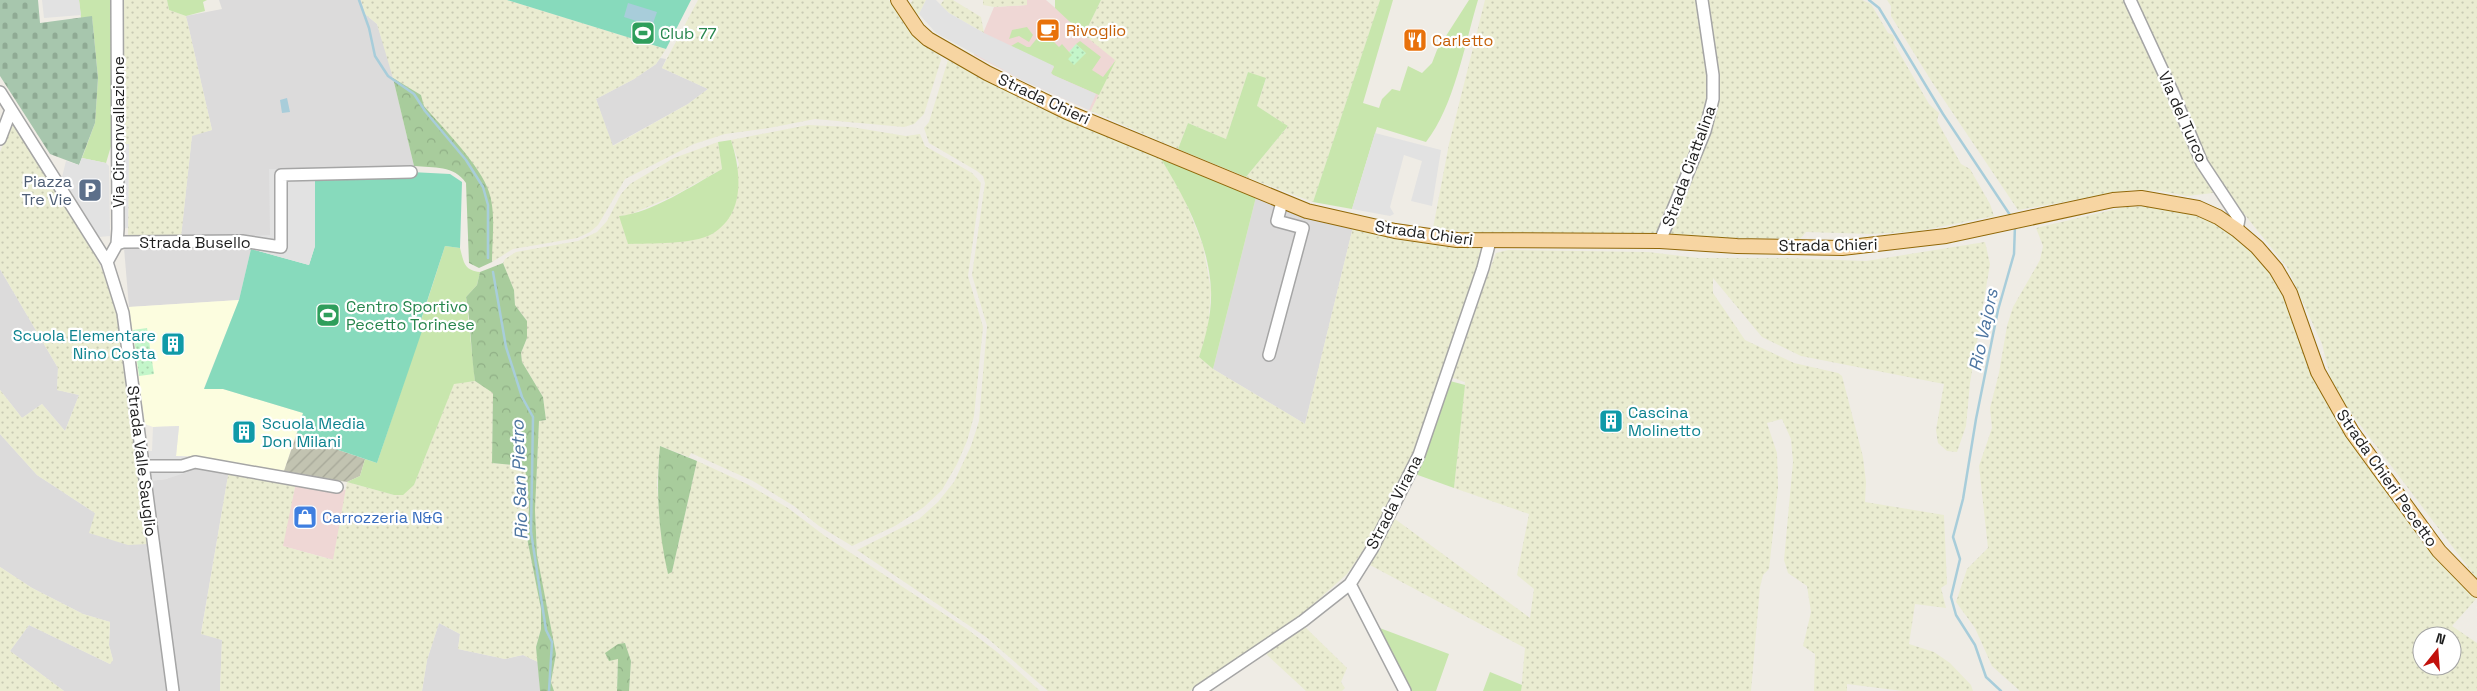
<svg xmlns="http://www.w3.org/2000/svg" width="2477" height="691" viewBox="0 0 2477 691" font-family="'Space Grotesk',sans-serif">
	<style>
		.residential { fill: #dcdbdb }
		.commercial { fill: #efd7d5 }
		.education { fill: #fcfddf }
		.construction { fill: url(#construction-furrows) }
		.farmland { fill: url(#farmland-dots); fill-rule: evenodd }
		.grass { fill: #c8e6ad }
		.forest { fill: url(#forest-crowns) }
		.cemetery { fill: url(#cemetery-stones) }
		.park { fill: url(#park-dots) }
		.pitch { fill: #87dabc }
		.parking { fill: #e2e2e2 }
		.water { fill: #a8cdda }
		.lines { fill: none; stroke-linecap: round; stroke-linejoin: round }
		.stream { stroke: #a8cdda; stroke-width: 2.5 }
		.minor-casing { stroke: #a5a5a5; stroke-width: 14 }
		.major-casing { stroke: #916808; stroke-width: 16 }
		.minor { stroke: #fff; stroke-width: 11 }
		.major { stroke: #f7d5a2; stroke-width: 14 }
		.labels { text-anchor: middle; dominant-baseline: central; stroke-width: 4.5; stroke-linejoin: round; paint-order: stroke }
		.food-label { font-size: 16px; fill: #c56008; stroke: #fff; text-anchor: start }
		.leisure-label { font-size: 16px; fill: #27864d; stroke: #fff; text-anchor: start }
		.street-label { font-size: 16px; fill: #1e1e1e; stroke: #fff }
		.service-label { font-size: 16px; fill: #4e5e75; stroke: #fff; text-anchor: end }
		.culture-label { font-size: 16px; fill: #0d838f; stroke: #fff; text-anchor: start }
		.shop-label { font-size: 16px; fill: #366cbe; stroke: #fff; text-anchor: start }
		.water-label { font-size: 18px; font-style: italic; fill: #4d75a1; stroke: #fff }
	</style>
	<defs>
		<pattern id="construction-furrows" width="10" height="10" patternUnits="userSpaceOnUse" patternTransform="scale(1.25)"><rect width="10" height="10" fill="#c2c3b1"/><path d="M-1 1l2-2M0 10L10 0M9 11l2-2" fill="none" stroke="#a6a798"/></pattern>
		<pattern id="farmland-dots" width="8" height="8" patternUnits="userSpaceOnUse" patternTransform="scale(1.25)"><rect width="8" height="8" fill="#eaecd1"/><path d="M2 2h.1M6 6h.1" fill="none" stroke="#c8cab3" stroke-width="1.8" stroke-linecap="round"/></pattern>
		<pattern id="forest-crowns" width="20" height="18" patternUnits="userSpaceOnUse" patternTransform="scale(1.25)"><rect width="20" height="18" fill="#a8cc9c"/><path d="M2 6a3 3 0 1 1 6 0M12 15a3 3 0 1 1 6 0" fill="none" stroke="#90af86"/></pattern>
		<pattern id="cemetery-stones" width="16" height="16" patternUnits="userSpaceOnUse" patternTransform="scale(1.25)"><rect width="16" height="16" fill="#a7c6ad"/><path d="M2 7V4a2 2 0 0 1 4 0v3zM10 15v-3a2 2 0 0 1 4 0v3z" fill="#8faa94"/></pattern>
		<pattern id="park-dots" width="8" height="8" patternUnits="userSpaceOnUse" patternTransform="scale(1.25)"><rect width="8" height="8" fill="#c4f6ca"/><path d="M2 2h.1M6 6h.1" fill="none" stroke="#a8d2ad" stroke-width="1.8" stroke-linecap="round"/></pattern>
	</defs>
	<rect width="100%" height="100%" fill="#efece5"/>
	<path class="residential" d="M 219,0 L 361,0 L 365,14 L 377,24 L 390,65 L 414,166 L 315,169 L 270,236 L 251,236 L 251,249 L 239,300 L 129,307 L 124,248 L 128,238 L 181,237 L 192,135 L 212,130 L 186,16 L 222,9 Z
		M 660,58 L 666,59 L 662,68 L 708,89 L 688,104 L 612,146 L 596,99 L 634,79 L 656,64 Z
		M 1256,197 L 1353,227 L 1305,424 L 1213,369 Z
		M 0,269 L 58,368 L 57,390 L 79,395 L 65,431 L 42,404 L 22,418 L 0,390 Z
		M 0,434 L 37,475 L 95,513 L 148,544 L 140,482 L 166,479 L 199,464 L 229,470 L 201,633 L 222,640 L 220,691 L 64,691 L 10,651 L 29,625 L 110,664 L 113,660 L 109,645 L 110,622 L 83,614 L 32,588 L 0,567 Z
		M 439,623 L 460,634 L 458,649 L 505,659 L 523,655 L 538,662 L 540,691 L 422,691 L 427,660 Z"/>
	<path class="commercial" d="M 1027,0 L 1046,0 L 1116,60 L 1091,111 L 1024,81 L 974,55 L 994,7 L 1026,5 Z
		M 296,482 L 346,490 L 334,560 L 282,546 Z"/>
	<path class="education" d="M 239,300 L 204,388 L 223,389 L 303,413 L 284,471 L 200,457 L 176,456 L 179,426 L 153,427 L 145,424 L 129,307 Z"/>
	<path class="construction" d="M 297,433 L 312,439 L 312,441 L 365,459 L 360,476 L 347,482 L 284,471 Z"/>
	<path class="farmland" d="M 122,0 L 167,0 L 169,10 L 186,16 L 212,130 L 192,136 L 181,237 L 128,238 L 129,144 L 122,144 Z
		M 361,0 L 507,0 L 666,49 L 656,64 L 634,79 L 596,99 L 613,146 L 688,104 L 708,89 L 662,68 L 698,0 L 889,0 L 916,38 L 940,56 L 941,60 L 924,114 L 914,124 L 904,127 L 815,119 L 769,128 L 725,134 L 694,144 L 625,179 L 598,225 L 590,232 L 577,238 L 513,249 L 492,262 L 491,206 L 481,177 L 424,106 L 421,95 L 393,78 L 377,24 L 365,14 Z
		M 913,0 L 926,0 L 919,14 L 915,16 L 908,6 Z
		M 944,0 L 953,0 L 981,17 L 984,33 L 949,13 L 940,5 Z
		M 983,0 L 1027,0 L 1027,5 L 994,7 L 983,5 Z
		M 1101,0 L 1380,0 L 1313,202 L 1246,177 L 1288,126 L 1257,106 L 1266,79 L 1248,72 L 1226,139 L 1188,123 L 1178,149 L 1091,111 L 1115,60 L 1084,35 Z
		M 1485,0 L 1697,0 L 1709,74 L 1708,108 L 1657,238 L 1490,235 L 1433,228 L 1449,144 Z
		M 1705,0 L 1862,0 L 1871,4 L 1888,33 L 1893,35 L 1895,40 L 1893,42 L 1929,104 L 1939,113 L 1937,121 L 1961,164 L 1970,169 L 1990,204 L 1994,216 L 1919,231 L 1872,234 L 1806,232 L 1800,239 L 1670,237 L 1668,232 L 1710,128 Z
		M 1887,0 L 2123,0 L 2170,98 L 2187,142 L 2213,193 L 2187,196 L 2161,191 L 2131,190 L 2018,210 L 1932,82 L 1891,16 L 1891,6 Z
		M 2135,0 L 2477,0 L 2477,579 L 2342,401 L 2330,376 L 2322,344 L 2287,267 L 2223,188 L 2199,148 L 2168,67 Z
		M 948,60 L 1049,112 L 1161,159 L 1182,193 L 1203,246 L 1211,290 L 1208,329 L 1199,357 L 1213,369 L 1305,424 L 1353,227 L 1398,238 L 1481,249 L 1480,262 L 1419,439 L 1404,474 L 1365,548 L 1347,574 L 1300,616 L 1190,691 L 1048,691 L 986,637 L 857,550 L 919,519 L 938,502 L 954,482 L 971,446 L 979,421 L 987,326 L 972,275 L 985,183 L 983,176 L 977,171 L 929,143 L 924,128 L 929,122 Z
		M 16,124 L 41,164 L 39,166 L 43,171 L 45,171 L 91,245 L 112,293 L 119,320 L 148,544 L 128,545 L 89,533 L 95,513 L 37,475 L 0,434 L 0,390 L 22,418 L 42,404 L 65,431 L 79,395 L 57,390 L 58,368 L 0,269 L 0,152 L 10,128 Z
		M 808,125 L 851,127 L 906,136 L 920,134 L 925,146 L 972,173 L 981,183 L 968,276 L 983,327 L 974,416 L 967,441 L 957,464 L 942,490 L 924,507 L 895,526 L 852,546 L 819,526 L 794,506 L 753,481 L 691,453 L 689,457 L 660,446 L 657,483 L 660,526 L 668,573 L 672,572 L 697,461 L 747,484 L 788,508 L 825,536 L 967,629 L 997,652 L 1040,691 L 629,691 L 631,661 L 625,643 L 618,659 L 617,691 L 554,691 L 551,682 L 556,654 L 537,556 L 535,510 L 539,421 L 546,420 L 543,397 L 522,362 L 521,353 L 527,338 L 527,321 L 515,305 L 514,290 L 503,263 L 505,259 L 516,252 L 578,241 L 597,232 L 607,221 L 621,194 L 630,184 L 674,158 L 718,142 L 722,169 L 673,196 L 629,215 L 619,216 L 659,243 L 693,240 L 712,234 L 739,164 L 731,140 Z
		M 2165,206 L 2193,213 L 2216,223 L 2247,245 L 2270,271 L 2289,307 L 2321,392 L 2345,432 L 2453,575 L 2476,599 L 2452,626 L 2477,643 L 2477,691 L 2020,691 L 1992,666 L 1975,628 L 1956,602 L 1967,569 L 1988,548 L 1979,466 L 1992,428 L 1990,408 L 1999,373 L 2007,326 L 2013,307 L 2040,260 L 2043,246 L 2036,228 L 2125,207 ZM 2422,636 L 2452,636 L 2452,666 L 2422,666 Z
		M 1985,242 L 1990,264 L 1970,383 L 1966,426 L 1957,452 L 1947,451 L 1938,443 L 1936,430 L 1944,384 L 1801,356 L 1762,337 L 1713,278 L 1713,293 L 1745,340 L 1794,363 L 1838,373 L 1842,376 L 1863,457 L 1866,482 L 1865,502 L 1944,515 L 1947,584 L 1941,588 L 1946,608 L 1915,604 L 1909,644 L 1934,652 L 1950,663 L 1971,685 L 1973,691 L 1903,691 L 1847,684 L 1847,691 L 1814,691 L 1815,654 L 1803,646 L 1811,612 L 1807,586 L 1788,573 L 1784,560 L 1793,462 L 1791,439 L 1782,419 L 1767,423 L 1777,453 L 1778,488 L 1769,569 L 1763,575 L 1760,587 L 1751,691 L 1521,691 L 1525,648 L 1370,565 L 1395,519 L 1530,618 L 1534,589 L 1517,575 L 1529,514 L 1454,488 L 1465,382 L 1450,377 L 1496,253 L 1508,250 L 1648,252 L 1698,258 L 1784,258 L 1866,261 Z
		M 475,381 L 493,392 L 492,463 L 525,466 L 529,508 L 527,538 L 541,609 L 541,629 L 536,647 L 538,662 L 523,655 L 505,659 L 458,649 L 460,634 L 439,623 L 427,660 L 422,691 L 220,691 L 222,640 L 201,634 L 229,470 L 296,482 L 283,546 L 333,560 L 347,482 L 394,495 L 414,485 L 454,383 Z
		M 0,567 L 32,588 L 83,614 L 110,622 L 109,645 L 113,660 L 110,664 L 29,625 L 10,651 L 64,691 L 0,691 Z
		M 1304,626 L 1347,668 L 1341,682 L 1345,688 L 1342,691 L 1306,691 L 1266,654 Z"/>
	<path class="grass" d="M 79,0 L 111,0 L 111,146 L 106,163 L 82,158 L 95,123 L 98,78 L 92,17 L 81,18 Z
		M 167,0 L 207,0 L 203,2 L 205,11 L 186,16 L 169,10 Z
		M 1055,0 L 1101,0 L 1084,35 L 1055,8 Z
		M 1380,0 L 1393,0 L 1363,103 L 1379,108 L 1382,99 L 1392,89 L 1400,91 L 1408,66 L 1422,73 L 1432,63 L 1437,50 L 1469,0 L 1478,0 C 1465,43 1454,107 1426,142 L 1377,127 L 1352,209 L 1313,202 Z
		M 1027,27 L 1033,35 L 1029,42 L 1019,36 L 1009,39 L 1012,30 Z
		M 1047,35 L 1059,47 L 1062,44 L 1069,52 L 1086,54 L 1076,44 L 1080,41 L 1101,57 L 1092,70 L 1103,77 L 1116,60 L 1099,95 L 1053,75 L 1051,73 L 1054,67 L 1011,46 L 1018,42 L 1027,47 L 1030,47 L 1038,37 L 1042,40 Z
		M 1248,72 L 1266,78 L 1257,106 L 1288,126 L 1246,177 L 1178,149 L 1188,123 L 1226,139 Z
		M 731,140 C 741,171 746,214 712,234 C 692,245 650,243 628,244 L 619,216 C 652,213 693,185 722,169 L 718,142 Z
		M 1161,159 L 1256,197 L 1213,369 L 1199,357 C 1206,336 1212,313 1211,290 C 1209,243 1185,198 1161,159 Z
		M 445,246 L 460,248 C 464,263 464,270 480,272 L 477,285 L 466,297 L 475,381 L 454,384 L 414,485 L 403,495 L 394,495 L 347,482 L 360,476 L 365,459 L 377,463 L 422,328 L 419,327 Z
		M 1450,381 L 1465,385 L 1454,488 L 1415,474 Z
		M 1377,627 L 1449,654 L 1436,691 L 1410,691 Z
		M 1490,672 L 1522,685 L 1521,691 L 1483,691 Z"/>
	<path class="forest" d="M 393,78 L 421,95 L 424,106 C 443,128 481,166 489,192 C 496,213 492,240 492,262 L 479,268 L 469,263 L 466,183 C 454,165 434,168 414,166 Z
		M 503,263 L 514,290 L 515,305 L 527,321 L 527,338 L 521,353 L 522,362 L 543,397 L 546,420 L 539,421 L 535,510 L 537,555 L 556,654 L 551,682 L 554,691 L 540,691 L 536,647 L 541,629 L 541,609 L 527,538 L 529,508 L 525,466 L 492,463 L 493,393 L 475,381 C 471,353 471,325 466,297 L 477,285 L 480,272 Z
		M 660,446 L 697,461 L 672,572 L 668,574 C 658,531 656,489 660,446 Z
		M 625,643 L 631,661 L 629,691 L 617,691 L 618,659 L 609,661 L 605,653 L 618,644 Z"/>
	<path class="cemetery" d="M 0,0 L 38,0 L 40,23 L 92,16 L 98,78 L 95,123 L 79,165 L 50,154 L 0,76 Z"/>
	<path class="park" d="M 1076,44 L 1086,53 L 1074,65 L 1068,59 L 1072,55 L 1069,52 Z
		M 147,328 L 154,374 L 139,376 L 133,330 Z"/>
	<path class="pitch" d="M 507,0 L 691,0 L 666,49 Z
		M 411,172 L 450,174 L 462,182 L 460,248 L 445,246 L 419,326 L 423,328 L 377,463 L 312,441 L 312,439 L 297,433 L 303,413 L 223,389 L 204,389 L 239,300 L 251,249 L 309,265 L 315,246 L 315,175 Z"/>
	<path class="parking" d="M 42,0 L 79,0 L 81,15 L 44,18 Z
		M 926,0 L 936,0 L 949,13 L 984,33 L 1054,66 L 1051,73 L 1053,75 L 1096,94 L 1089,110 L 1024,81 L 936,33 L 919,14 Z
		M 1375,133 L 1441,150 L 1432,206 L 1411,201 L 1422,161 L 1404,155 L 1390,207 L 1394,214 L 1390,216 L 1352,209 Z
		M 118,144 L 129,144 L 128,228 L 118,229 Z
		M 82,158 L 106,163 L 109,166 L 110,236 L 99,237 L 62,177 L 66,161 L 79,165 Z
		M 269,169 L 315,169 L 315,246 L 309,265 L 251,249 L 251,236 L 270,235 Z
		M 179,426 L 176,456 L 200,457 L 199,464 L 185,473 L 166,479 L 151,481 L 149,451 L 152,451 L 153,427 Z"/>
	<path class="water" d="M 628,3 L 657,12 L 652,26 L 624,17 Z
		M 287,98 L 290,112 L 282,113 L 280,100 Z"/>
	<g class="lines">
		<path class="stream" d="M 359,0 L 369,28 L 375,56 L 388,76 L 414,94 L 425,111 L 466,160 L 483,187 L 488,205 L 488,258
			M 1869,0 L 1879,8 L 1943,114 L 2012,218
			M 493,272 L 506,347 L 522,397 L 533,417 L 531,532 L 546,630 L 552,642 L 549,691
			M 2001,691 L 1986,677 L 1975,645 L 1956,615 L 1951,597 L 1960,559 L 1953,537 L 1963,499 L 1976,419 L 1998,310 L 2014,254 L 2015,225"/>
		<g class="minor-casing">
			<path id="minor" d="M 2130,0 L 2173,93 L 2202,163 L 2239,219 L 2237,230
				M 0,92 L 107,262 L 123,313 L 173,691
				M 0,139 L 11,110
				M 1660,241 L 1705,131 L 1713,99 L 1713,75 L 1702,0
				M 117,244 L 123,242 L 242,241 L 281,247 L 281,175 L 411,172
				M 107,262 L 117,244 L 118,229 L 117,0
				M 1269,355 L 1303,228 L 1277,221 L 1282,202
				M 144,466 L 182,466 L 195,462 L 337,487
				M 1350,584 L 1405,691
				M 1199,691 L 1303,621 L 1350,584 L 1372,549 L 1419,455 L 1483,268 L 1490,241"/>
		</g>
		<g class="major-casing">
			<path id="major" d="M 898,0 L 918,30 L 928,39 L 987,73 L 1067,112 L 1307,211 L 1395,231 L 1457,240 L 1660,241 L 1737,246 L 1842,248 L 1946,236 L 2113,200 L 2141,198 L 2198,208 L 2218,217 L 2237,230 L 2257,247 L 2276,269 L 2290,293 L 2318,372 L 2352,432 L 2439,551 L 2477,590"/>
		</g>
		<use href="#minor" class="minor"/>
		<use href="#major" class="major"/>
	</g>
	<defs>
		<g id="cafe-square" transform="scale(1.25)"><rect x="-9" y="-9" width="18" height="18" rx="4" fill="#e8710a" stroke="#fff"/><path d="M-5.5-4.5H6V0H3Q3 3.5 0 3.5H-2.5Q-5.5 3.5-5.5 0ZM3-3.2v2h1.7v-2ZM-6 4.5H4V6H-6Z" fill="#fff"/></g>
		<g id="stadium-square" transform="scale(1.25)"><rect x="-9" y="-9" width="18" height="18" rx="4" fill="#2e9e5b" stroke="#fff"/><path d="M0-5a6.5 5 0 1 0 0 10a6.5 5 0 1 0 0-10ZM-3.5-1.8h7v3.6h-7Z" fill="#fff"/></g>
		<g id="restaurant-square" transform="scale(1.25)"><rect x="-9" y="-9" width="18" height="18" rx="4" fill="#e8710a" stroke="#fff"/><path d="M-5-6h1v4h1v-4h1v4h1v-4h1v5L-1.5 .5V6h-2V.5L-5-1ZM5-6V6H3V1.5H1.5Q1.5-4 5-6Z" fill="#fff"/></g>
		<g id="parking-square" transform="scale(1.25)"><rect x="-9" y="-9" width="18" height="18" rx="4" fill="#5c6f8a" stroke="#fff"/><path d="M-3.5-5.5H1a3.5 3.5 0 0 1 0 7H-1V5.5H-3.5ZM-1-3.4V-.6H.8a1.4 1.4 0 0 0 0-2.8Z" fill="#fff"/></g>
		<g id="building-square" transform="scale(1.25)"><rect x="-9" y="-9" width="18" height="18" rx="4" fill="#0f9aa8" stroke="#fff"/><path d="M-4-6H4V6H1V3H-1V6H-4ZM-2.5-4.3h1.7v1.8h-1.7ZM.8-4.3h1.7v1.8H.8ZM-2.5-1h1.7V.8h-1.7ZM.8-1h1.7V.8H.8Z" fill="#fff"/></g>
		<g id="shop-square" transform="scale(1.25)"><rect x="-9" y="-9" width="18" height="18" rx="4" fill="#3f7fe0" stroke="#fff"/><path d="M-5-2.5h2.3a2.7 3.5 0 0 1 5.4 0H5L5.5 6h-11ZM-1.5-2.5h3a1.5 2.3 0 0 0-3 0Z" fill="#fff"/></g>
	</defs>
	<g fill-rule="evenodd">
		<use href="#cafe-square" x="1048" y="30"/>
		<use href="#stadium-square" x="643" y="33"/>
		<use href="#restaurant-square" x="1415" y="40"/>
		<use href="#parking-square" x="90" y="190"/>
		<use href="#stadium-square" x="328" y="315"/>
		<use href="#building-square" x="173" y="344"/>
		<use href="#building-square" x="1611" y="421"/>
		<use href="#building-square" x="244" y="432"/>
		<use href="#shop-square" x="305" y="517"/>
	</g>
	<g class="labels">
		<g class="food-label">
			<text x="1066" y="30">Rivoglio</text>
			<text x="1432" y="40">Carletto</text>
		</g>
		<g class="leisure-label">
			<text x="660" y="33">Club 77</text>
			<text x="346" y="306">Centro Sportivo<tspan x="346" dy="18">Pecetto Torinese</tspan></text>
		</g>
		<g class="street-label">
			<text transform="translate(1044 99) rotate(25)">Strada Chieri</text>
			<text transform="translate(2183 117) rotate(66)">Via del Turco</text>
			<text transform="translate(118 132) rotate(-90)">Via Circonvallazione</text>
			<text transform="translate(1689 166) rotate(-70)">Strada Ciattalina</text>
			<text transform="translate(1424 233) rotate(8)">Strada Chieri</text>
			<text x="195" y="242">Strada Busello</text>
			<text transform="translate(1828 245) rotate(-1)">Strada Chieri</text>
			<text transform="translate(142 461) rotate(83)">Strada Valle Sauglio</text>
			<text transform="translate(2387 478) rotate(55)">Strada Chieri Pecetto</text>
			<text transform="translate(1394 502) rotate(-63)">Strada Virana</text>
		</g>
		<g class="service-label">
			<text x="72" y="181">Piazza<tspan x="72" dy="18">Tre Vie</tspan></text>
		</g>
		<g class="culture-label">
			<text x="156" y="335" text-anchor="end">Scuola Elementare<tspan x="156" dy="18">Nino Costa</tspan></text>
			<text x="1628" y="412">Cascina<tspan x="1628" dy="18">Molinetto</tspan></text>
			<text x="262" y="423">Scuola Media<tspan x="262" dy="18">Don Milani</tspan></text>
		</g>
		<g class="shop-label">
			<text x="322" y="517">Carrozzeria N&amp;G</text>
		</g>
		<g class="water-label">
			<text transform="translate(1983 330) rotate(-78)">Rio Vajors</text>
			<text transform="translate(519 480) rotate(-92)">Rio San Pietro</text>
		</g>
	</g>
	<g transform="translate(2437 651) rotate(17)"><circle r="24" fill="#ffffff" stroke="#a5a5a5"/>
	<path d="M0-4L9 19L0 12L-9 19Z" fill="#c2100b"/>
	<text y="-8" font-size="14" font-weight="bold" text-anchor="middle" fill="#1e1e1e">N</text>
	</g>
</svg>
